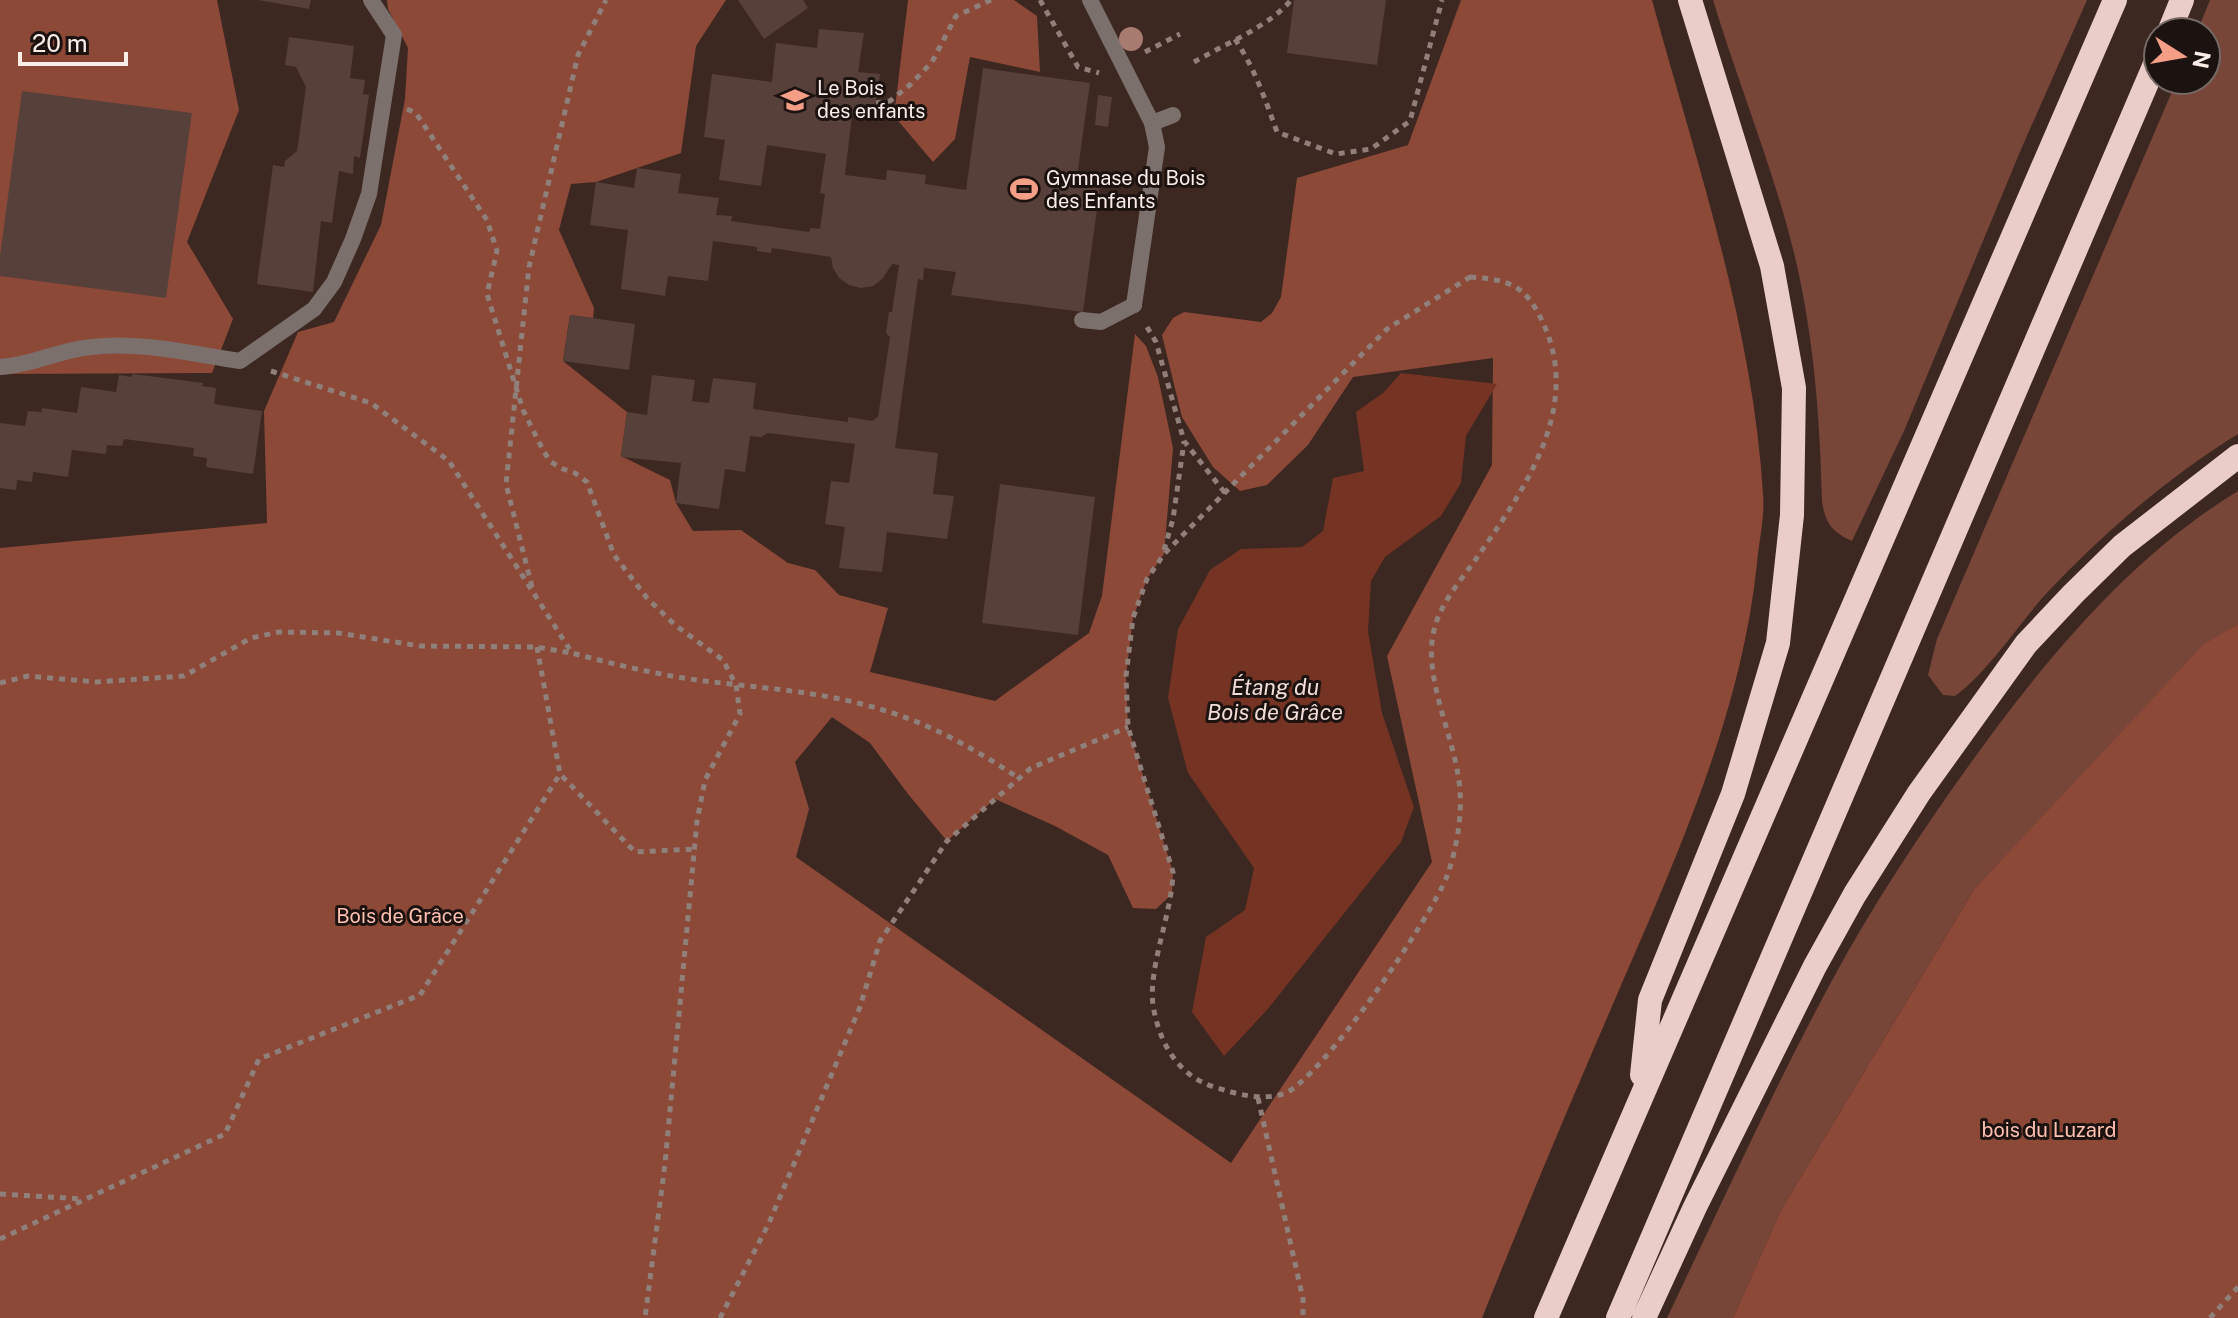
<svg xmlns="http://www.w3.org/2000/svg" width="2238" height="1318" viewBox="0 0 2238 1318" font-family="'Public Sans',sans-serif">
	<style>
		.green { fill: #784639 }
		.forest { fill: #8d4938 }
		.water { fill: #743323 }
		.building { fill: #57403a }
		.lines { fill: none; stroke-linecap: round; stroke-linejoin: round }
		.path { stroke: #917f7a; stroke-width: 5; stroke-dasharray: 6 6; stroke-linecap: butt }
		.lane { stroke: #7c706d; stroke-width: 16 }
		.street { stroke: #7c706d; stroke-width: 16 }
		.highway { stroke: #eacdc6; stroke-width: 24 }
		.tree { fill: #a77b70 }
		.labels { text-anchor: middle; dominant-baseline: central; stroke-width: 6; stroke-linejoin: round; paint-order: stroke }
		.poi-label { font-size: 20px; fill: #fcede9; stroke: #1c1310; text-anchor: start }
		.park-label { font-size: 20px; fill: #fec0b0; stroke: #1c1310 }
		.water-label { font-size: 22px; font-style: italic; fill: #f1dcd6; stroke: #1c1310 }
	</style>
	<rect width="100%" height="100%" fill="#3c2721"/>
	<path class="green" d="M 1713,0 L 2087,0 L 2022,147 L 1904,431 L 1852,541 C 1832,532 1825,523 1822,501 C 1820,418 1814,338 1795,257 C 1774,170 1739,86 1713,0 Z
		M 2210,0 L 2238,0 L 2238,434 C 2167,478 2102,534 2045,595 C 2019,624 1986,674 1955,696 L 1943,695 L 1928,675 L 1937,639 L 2177,80 L 2206,80 L 2206,32 L 2197,32 Z
		M 2238,491 L 2238,624 L 2203,646 L 1975,888 L 1781,1210 L 1733,1318 L 1667,1318 C 1720,1207 1771,1094 1829,986 C 1878,895 1936,809 1997,727 C 2065,637 2141,550 2238,491 Z"/>
	<path class="forest" d="M 0,0 L 217,0 L 239,110 L 187,242 L 233,319 L 212,373 L 0,374 Z
		M 387,0 L 726,0 L 696,46 L 681,153 L 596,182 L 571,184 L 559,230 L 594,308 L 593,318 L 570,315 L 563,361 L 627,412 L 621,456 L 670,480 L 676,503 L 693,531 L 741,530 L 788,563 L 815,570 L 839,595 L 888,608 L 870,672 L 995,701 L 1089,633 L 1102,596 L 1135,334 L 1146,346 L 1158,377 L 1173,448 L 1164,554 L 1147,579 L 1133,618 L 1126,676 L 1128,727 L 1173,872 L 1172,894 L 1156,909 L 1133,908 L 1108,855 L 1055,826 L 995,799 L 947,841 L 908,794 L 870,743 L 832,717 L 795,762 L 809,809 L 796,857 L 1231,1163 L 1432,862 L 1387,656 L 1492,465 L 1493,358 L 1353,377 L 1308,445 L 1267,485 L 1240,491 L 1213,467 L 1182,417 L 1162,335 L 1173,318 L 1184,312 L 1261,322 L 1272,313 L 1281,297 L 1297,178 L 1408,145 L 1461,0 L 1652,0 C 1696,162 1753,326 1763,494 C 1765,516 1759,541 1757,563 C 1741,719 1674,862 1613,1004 C 1568,1108 1524,1213 1482,1318 L 0,1318 L 0,548 L 267,523 L 264,411 L 298,332 L 334,322 L 381,225 L 405,99 L 408,48 L 388,9 Z
		M 908,0 L 1014,0 L 1037,16 L 1040,72 L 970,57 L 955,139 L 933,162 L 894,116 Z
		M 2238,624 L 2238,1318 L 1733,1318 L 1781,1210 L 1975,888 L 2203,645 Z"/>
	<path class="water" d="M 1401,373 L 1497,384 L 1466,436 L 1461,483 L 1441,516 L 1385,557 L 1371,581 L 1368,631 L 1382,713 L 1414,807 L 1401,842 L 1267,1010 L 1224,1056 L 1192,1012 L 1206,937 L 1245,910 L 1254,868 L 1188,773 L 1168,698 L 1178,629 L 1210,570 L 1241,549 L 1302,547 L 1323,531 L 1333,478 L 1364,471 L 1356,412 L 1383,393 Z"/>
	<path class="building" d="M 258,0 L 311,0 L 309,9 Z
		M 738,0 L 803,0 L 808,8 L 764,39 Z
		M 1294,0 L 1386,0 L 1377,65 L 1287,53 Z
		M 819,29 L 864,33 L 858,72 L 880,74 L 873,119 L 852,116 L 845,175 L 886,180 L 887,170 L 926,175 L 925,184 L 966,190 L 983,68 L 1090,83 L 1076,184 L 1100,187 L 1083,312 L 951,295 L 956,272 L 924,268 L 923,280 L 918,279 L 895,448 L 938,453 L 933,494 L 954,496 L 947,539 L 887,532 L 882,572 L 839,568 L 845,527 L 825,524 L 831,481 L 849,483 L 855,444 L 768,433 L 761,437 L 750,436 L 745,472 L 725,469 L 719,509 L 676,503 L 681,463 L 621,457 L 627,412 L 647,415 L 652,375 L 695,380 L 692,401 L 709,403 L 713,378 L 756,383 L 753,409 L 848,422 L 848,417 L 872,421 L 878,417 L 890,337 L 886,333 L 889,312 L 892,312 L 899,265 L 892,264 L 883,278 L 873,286 L 861,288 L 849,285 L 839,278 L 833,268 L 831,257 L 772,248 L 771,253 L 757,251 L 757,247 L 713,241 L 708,281 L 668,276 L 665,296 L 621,289 L 628,230 L 590,225 L 596,182 L 634,188 L 637,168 L 681,174 L 678,193 L 719,198 L 716,215 L 732,216 L 731,221 L 809,232 L 811,228 L 820,229 L 825,194 L 820,193 L 826,154 L 767,145 L 761,186 L 719,180 L 725,140 L 704,137 L 712,74 L 772,82 L 776,43 L 817,48 Z
		M 289,37 L 354,46 L 350,78 L 365,80 L 363,94 L 369,95 L 360,158 L 354,156 L 353,174 L 339,171 L 332,223 L 321,221 L 313,292 L 257,284 L 273,165 L 284,167 L 285,161 L 297,151 L 306,87 L 296,67 L 285,65 Z
		M 22,91 L 192,113 L 166,298 L 0,276 L 0,256 Z
		M 1098,95 L 1112,97 L 1108,127 L 1095,125 Z
		M 570,315 L 635,324 L 629,370 L 563,361 Z
		M 133,374 L 203,383 L 202,386 L 216,388 L 214,404 L 262,411 L 253,474 L 206,467 L 207,458 L 193,456 L 194,448 L 124,439 L 122,446 L 107,445 L 106,454 L 72,450 L 68,477 L 33,472 L 32,482 L 17,480 L 16,490 L 0,488 L 0,423 L 25,426 L 28,411 L 41,412 L 42,408 L 77,413 L 81,387 L 116,392 L 119,375 L 131,377 Z
		M 1000,484 L 1095,497 L 1078,635 L 982,623 Z"/>
	<g class="lines">
		<path class="path" d="M 1040,0 L 1078,67 L 1099,73
			M 1235,39 C 1255,69 1265,99 1277,132 L 1336,154 L 1371,149 L 1410,121 L 1442,0
			M 1145,52 L 1180,34
			M 1194,62 C 1223,45 1270,26 1291,0
			M 876,103 L 890,101 L 911,84 L 932,62 L 956,16 L 991,0
			M 407,109 L 416,113 L 487,220 L 497,251 L 487,294 L 523,410 L 544,452 L 551,462 L 563,469 L 575,473 L 587,482 L 614,555 L 647,598 L 675,625 L 723,660 L 736,685 L 740,714 L 705,780 L 697,821 L 665,1164 L 645,1318
			M 1470,277 C 1511,280 1526,285 1544,325 C 1582,410 1523,491 1476,559 C 1461,580 1440,604 1434,630 C 1423,675 1451,730 1458,775 C 1464,807 1458,845 1447,876 C 1432,916 1321,1081 1283,1094 C 1260,1101 1237,1094 1214,1087 C 1177,1075 1159,1042 1153,1005 C 1148,967 1172,914 1173,872 L 1128,727 L 1126,676 L 1133,618 L 1147,579 L 1164,554 L 1387,329 Z
			M 1147,327 L 1156,342 L 1184,441 L 1225,493
			M 271,371 L 371,403 L 449,461 L 572,653 C 613,664 655,674 697,680 C 758,688 823,691 883,710 C 931,724 976,750 1019,778
			M 1164,550 L 1173,519 L 1184,442
			M 532,587 L 506,484 L 529,267 L 578,55 L 606,0
			M 537,647 L 560,774 L 635,852 L 695,849
			M 0,683 L 28,676 L 96,682 L 184,676 L 251,638 L 279,632 L 338,633 L 420,646 L 537,647 L 571,653
			M 1258,1098 L 1303,1299 L 1303,1318
			M 0,1194 L 83,1199
			M 0,1239 L 225,1134 L 259,1059 L 420,995 L 560,774
			M 720,1318 L 769,1223 L 860,1007 L 880,941 L 947,841 L 1031,768 L 1128,727
			M 2210,1318 L 2238,1287"/>
		<path class="lane" d="M 1152,123 L 1173,115
			M 1082,320 L 1101,322 L 1134,305"/>
		<path class="street" d="M 1090,0 L 1152,123 L 1157,147 L 1134,305
			M 0,367 C 32,365 60,350 91,347 C 141,341 191,354 240,361 L 314,309 L 334,282 L 353,239 L 369,194 L 394,35 L 371,0"/>
		<path class="highway" d="M 2169,32 L 2182,0
			M 1642,1075 L 1650,1000 L 1733,794 L 1778,643 L 1792,515 L 1794,388 L 1772,266 L 1690,0
			M 1546,1318 L 2115,0
			M 1618,1318 L 2158,57
			M 1644,1318 L 1695,1207 L 1815,966 L 1855,894 L 1919,793 L 2026,644 L 2073,594 L 2122,546 L 2238,456"/>
	</g>
	<circle class="tree" cx="1131" cy="39" r="12"/>
	<defs>
		<g id="school-bare" transform="scale(2.16)"><path d="M0-5L7-2L0 1L-7-2ZM-4 1L0 2.5L4 1V4Q0 6-4 4Z" fill="#f49e88" stroke="#1c1310" stroke-width="2.5" paint-order="stroke"/></g>
		<g id="stadium-bare" transform="scale(2.16)"><path d="M0-5a6.5 5 0 1 0 0 10a6.5 5 0 1 0 0-10ZM-3.5-1.8h7v3.6h-7Z" fill="#f49e88" stroke="#1c1310" stroke-width="2.5" paint-order="stroke"/></g>
	</defs>
	<g fill-rule="evenodd">
		<use href="#school-bare" x="795" y="100"/>
		<use href="#stadium-bare" x="1024" y="189"/>
	</g>
	<g class="labels">
		<g class="poi-label">
			<text x="817" y="88">Le Bois<tspan x="817" dy="23">des enfants</tspan></text>
			<text x="1046" y="178">Gymnase du Bois<tspan x="1046" dy="23">des Enfants</tspan></text>
		</g>
		<g class="park-label">
			<text x="400" y="916">Bois de Grâce</text>
			<text x="2049" y="1130">bois du Luzard</text>
		</g>
		<g class="water-label">
			<text x="1275" y="687">Étang du<tspan x="1275" dy="25">Bois de Grâce</tspan></text>
		</g>
	</g>
	<g transform="translate(2182 56) rotate(101)"><circle r="38" fill="#1c1310" stroke="#766a67" stroke-width="2"/>
	<path d="M0-6L14 30L0 20L-14 30Z" fill="#f49e88"/>
	<text y="-12" font-size="22" font-weight="bold" text-anchor="middle" fill="#fcede9">N</text>
	</g>
	<path d="M20 52v12h106v-12" fill="none" stroke="#fcede9" stroke-width="4"/>
	<text x="32" y="52" font-size="24" fill="#fcede9" stroke="#1c1310" stroke-width="6" paint-order="stroke">20 m</text>
</svg>
